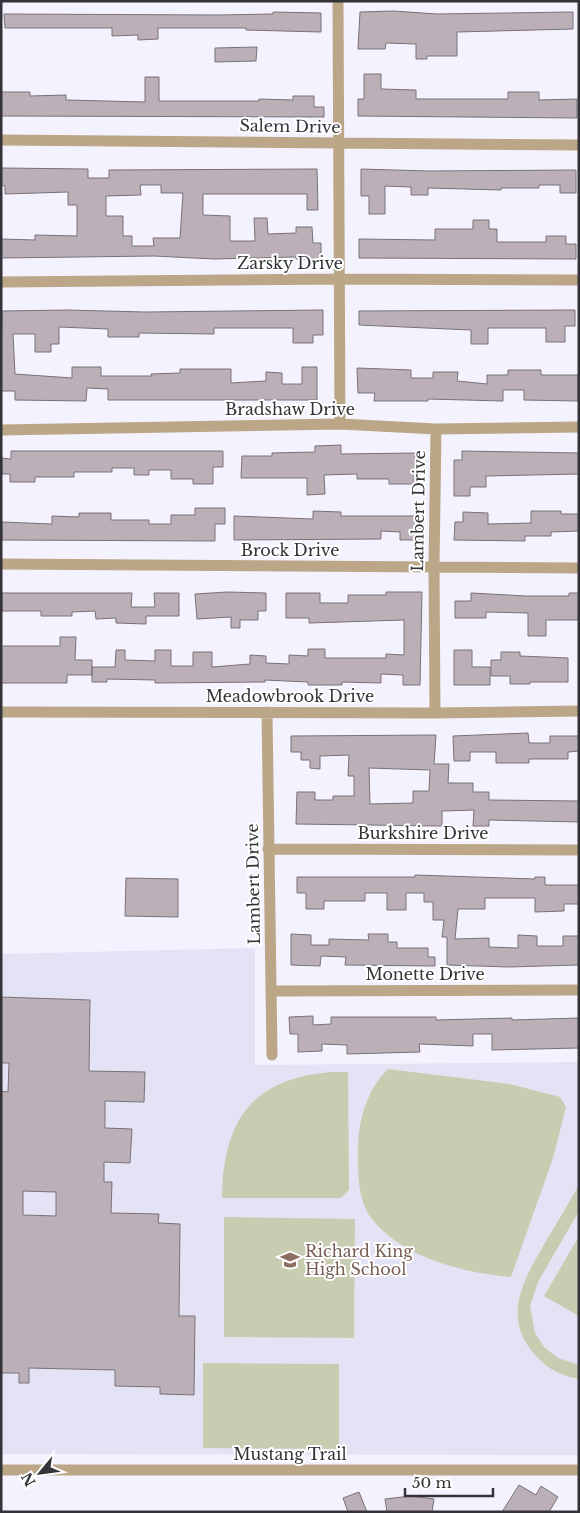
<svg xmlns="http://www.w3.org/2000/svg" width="580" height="1513" viewBox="0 0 580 1513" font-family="'Libre Baskerville',serif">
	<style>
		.built { fill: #e4e3f5 }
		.green { fill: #c8cdb1 }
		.building { fill: #bbb0b7; stroke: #7a7076; fill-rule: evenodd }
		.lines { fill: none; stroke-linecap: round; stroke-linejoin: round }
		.street { stroke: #bba787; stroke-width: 11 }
		.labels { text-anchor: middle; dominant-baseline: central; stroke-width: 4; stroke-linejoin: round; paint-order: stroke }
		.street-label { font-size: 16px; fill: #343438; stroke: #fff }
		.education-label { font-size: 16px; fill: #785e54; stroke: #fff; text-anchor: start }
	</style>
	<rect width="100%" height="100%" fill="#f3f2fe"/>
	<path class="built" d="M 255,948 L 255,1065 L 579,1062 L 579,1455 L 1,1454 L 1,954 Z"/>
	<path class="green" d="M 388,1069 L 510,1084 L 560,1097 L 566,1107 L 553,1158 L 511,1277 C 464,1273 398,1257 369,1215 C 357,1196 358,1169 358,1148 C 359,1118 367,1090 388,1069 Z
		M 331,1072 L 348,1072 L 349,1190 L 341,1198 L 222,1198 C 223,1121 251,1079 331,1072 Z
		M 579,1185 L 579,1211 L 538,1282 L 530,1306 L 535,1333 L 544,1347 L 558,1358 L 579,1365 L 579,1379 C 559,1376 543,1366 531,1350 C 502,1313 526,1276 546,1241 C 557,1223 568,1204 579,1185 Z
		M 224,1217 L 355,1219 L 354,1338 L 224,1337 Z
		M 579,1236 L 579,1316 L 544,1296 Z
		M 203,1363 L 339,1364 L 339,1449 L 203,1448 Z"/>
	<path class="building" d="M 393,11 L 437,14 L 573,12 L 573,29 L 457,32 L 457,56 L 427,56 L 427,59 L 416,59 L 416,44 L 386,43 L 385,49 L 358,49 L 360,12 Z
		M 273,12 L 321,13 L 321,32 L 246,30 L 246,28 L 158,28 L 158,39 L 138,40 L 138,35 L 112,36 L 112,28 L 5,28 L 4,14 L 219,15 L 273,14 Z
		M 257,47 L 256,61 L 215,62 L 215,48 Z
		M 364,74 L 381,74 L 381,89 L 416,90 L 416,99 L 508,99 L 508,92 L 539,92 L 539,100 L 577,99 L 577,118 L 358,116 L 358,99 L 364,99 Z
		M 145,77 L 159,77 L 159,101 L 259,101 L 259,99 L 293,100 L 293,96 L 314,96 L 314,107 L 324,107 L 324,117 L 1,116 L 1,92 L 30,92 L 30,96 L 66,95 L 66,100 L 145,102 Z
		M 1,168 L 88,169 L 88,178 L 109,178 L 109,170 L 317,169 L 318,210 L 307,210 L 307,194 L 203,194 L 203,215 L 230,216 L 230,241 L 255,241 L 254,218 L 267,218 L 268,234 L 296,233 L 296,227 L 312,227 L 313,243 L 321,243 L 321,259 L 296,259 L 296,257 L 214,259 L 154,256 L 1,258 L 1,239 L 35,240 L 35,235 L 77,236 L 77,205 L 68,205 L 68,192 L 5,194 L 5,186 L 1,185 ZM 140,185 L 161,185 L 161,193 L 183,193 L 180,238 L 153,238 L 154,246 L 132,246 L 132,236 L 123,236 L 123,216 L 106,216 L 106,196 L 141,195 Z
		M 361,169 L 429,171 L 576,170 L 576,193 L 560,193 L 560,185 L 539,185 L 539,188 L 501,188 L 501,190 L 428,188 L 428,195 L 411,195 L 411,187 L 385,186 L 385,214 L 369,214 L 369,196 L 361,196 Z
		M 473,220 L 489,220 L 489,229 L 497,229 L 497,242 L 546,242 L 546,236 L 566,236 L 566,244 L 576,244 L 576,259 L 359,258 L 359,239 L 435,240 L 435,229 L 473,229 Z
		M 67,310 L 145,312 L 323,310 L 323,335 L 313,335 L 313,343 L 293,343 L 293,328 L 214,328 L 214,334 L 139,333 L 139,337 L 108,337 L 108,329 L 59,327 L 59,344 L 51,344 L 51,352 L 35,352 L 35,334 L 13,334 L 15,374 L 72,378 L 72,367 L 101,367 L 101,376 L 152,376 L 151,374 L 180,373 L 180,369 L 231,369 L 231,383 L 266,381 L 266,372 L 282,373 L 282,384 L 302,384 L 302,367 L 317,367 L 317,400 L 108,400 L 108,389 L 87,388 L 86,401 L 15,400 L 15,391 L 1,391 L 2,311 Z
		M 575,310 L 575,326 L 565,326 L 565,342 L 546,342 L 546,328 L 488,328 L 488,344 L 471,344 L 471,330 L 359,325 L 359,311 Z
		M 357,368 L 411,370 L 411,378 L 433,378 L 433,372 L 458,372 L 457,381 L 487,384 L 487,375 L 508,375 L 508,370 L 541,370 L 541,375 L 578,375 L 578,401 L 524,400 L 524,390 L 503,390 L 503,401 L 428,399 L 428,401 L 374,401 L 375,393 L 358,393 Z
		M 341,445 L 341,454 L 415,453 L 414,484 L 389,484 L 389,479 L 357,479 L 357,474 L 324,475 L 325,494 L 307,495 L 307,478 L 241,478 L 242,456 L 272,456 L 272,453 L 315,452 L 315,446 Z
		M 11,451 L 223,451 L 223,467 L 213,467 L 213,484 L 193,484 L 193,479 L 171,479 L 171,470 L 149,470 L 149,475 L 134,475 L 134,468 L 112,468 L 112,472 L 74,472 L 74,477 L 35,477 L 35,482 L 10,482 L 10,474 L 2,474 L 2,458 L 11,459 Z
		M 462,451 L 579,453 L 579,474 L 486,476 L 486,487 L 470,487 L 470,496 L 454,496 L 454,460 L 462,460 Z
		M 195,508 L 225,508 L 225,524 L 215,524 L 215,541 L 2,540 L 2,522 L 52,524 L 52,516 L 79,517 L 79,513 L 111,513 L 111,520 L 149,520 L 149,524 L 171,524 L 171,515 L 195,515 Z
		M 313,511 L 341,512 L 341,516 L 421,516 L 420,540 L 400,540 L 400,532 L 381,531 L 381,539 L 234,540 L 234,516 L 313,519 Z
		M 531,511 L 561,511 L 561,514 L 579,514 L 579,531 L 551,532 L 551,536 L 525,536 L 525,541 L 454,540 L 455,522 L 463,522 L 463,512 L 488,513 L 488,524 L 531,523 Z
		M 227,592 L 266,593 L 266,611 L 258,611 L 258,620 L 240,620 L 240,628 L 231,628 L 231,617 L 197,619 L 195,594 Z
		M 386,592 L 422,592 L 420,685 L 403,685 L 403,675 L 381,674 L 381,683 L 342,682 L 342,685 L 308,685 L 308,682 L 265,680 L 265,682 L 155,683 L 155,680 L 107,679 L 107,682 L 92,682 L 92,667 L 115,667 L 116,650 L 125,650 L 125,660 L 155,661 L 155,650 L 171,650 L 171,666 L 193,666 L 193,652 L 212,652 L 212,667 L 250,664 L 250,655 L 266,656 L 266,663 L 289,664 L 289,655 L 308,656 L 308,649 L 325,649 L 325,658 L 386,658 L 386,654 L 404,655 L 404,620 L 309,623 L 309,618 L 286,618 L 286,593 L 320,593 L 320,603 L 348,603 L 348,595 L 386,595 Z
		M 2,593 L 132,593 L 131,607 L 155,607 L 154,593 L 179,593 L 179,616 L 146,616 L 146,624 L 116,623 L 116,618 L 96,619 L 95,611 L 72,612 L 72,616 L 41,616 L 41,611 L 2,611 Z
		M 471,593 L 526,596 L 569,596 L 569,593 L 579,593 L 579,620 L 546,620 L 546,636 L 528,636 L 528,613 L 486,612 L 486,618 L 455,618 L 455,601 L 471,601 Z
		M 60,637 L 76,637 L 75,660 L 92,660 L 92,675 L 67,675 L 67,683 L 1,683 L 1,646 L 60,646 Z
		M 454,650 L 472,650 L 472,667 L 490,667 L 490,685 L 454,685 Z
		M 501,652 L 520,652 L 520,656 L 568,658 L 568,682 L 530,682 L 530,684 L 510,684 L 510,676 L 491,676 L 491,660 L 501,660 Z
		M 528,733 L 529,743 L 550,743 L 550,736 L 579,736 L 579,751 L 568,752 L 568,759 L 529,759 L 529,763 L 496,763 L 496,752 L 470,752 L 470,761 L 454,761 L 453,736 Z
		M 436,735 L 434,764 L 449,764 L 448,783 L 473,783 L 473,792 L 489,792 L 489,800 L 579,801 L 579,822 L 489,820 L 489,826 L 473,826 L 474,810 L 442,811 L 442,826 L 296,824 L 297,792 L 315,792 L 315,800 L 333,800 L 333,796 L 354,796 L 354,776 L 348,776 L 349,755 L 320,756 L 320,769 L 310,768 L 310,760 L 301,760 L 301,752 L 291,752 L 291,736 ZM 369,768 L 430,770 L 429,791 L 413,791 L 413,803 L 370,804 Z
		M 415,875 L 535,879 L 535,877 L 545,877 L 545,885 L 579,885 L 579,904 L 564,904 L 564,911 L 535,912 L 535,898 L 485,898 L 485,909 L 458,909 L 455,939 L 489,938 L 489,947 L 518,948 L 518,935 L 537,936 L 537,946 L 563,946 L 563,936 L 579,936 L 578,965 L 509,967 L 447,965 L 447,937 L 442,937 L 444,920 L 433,920 L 433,902 L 424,902 L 424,893 L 406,893 L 406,910 L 387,910 L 387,893 L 365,893 L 365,901 L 324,901 L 324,909 L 306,909 L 306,893 L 297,893 L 297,877 L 415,877 Z
		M 126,878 L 178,879 L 178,917 L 125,916 Z
		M 291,934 L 311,935 L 311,945 L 329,945 L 329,939 L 369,940 L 368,934 L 388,934 L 388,942 L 397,942 L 397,948 L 428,948 L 428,957 L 435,957 L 435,966 L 345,965 L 346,957 L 321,956 L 320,966 L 291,965 Z
		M 1,997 L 90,1000 L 89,1071 L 145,1072 L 144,1102 L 105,1101 L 105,1128 L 132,1129 L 130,1163 L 104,1162 L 104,1182 L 112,1182 L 111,1213 L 159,1214 L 158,1223 L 180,1224 L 179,1316 L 195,1316 L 194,1395 L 160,1394 L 160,1387 L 115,1386 L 115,1370 L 29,1368 L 29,1383 L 19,1383 L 19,1373 L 1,1373 L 1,1091 L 8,1092 L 9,1063 L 1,1063 ZM 23,1191 L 56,1192 L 56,1216 L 23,1215 Z
		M 313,1016 L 313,1025 L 331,1024 L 331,1017 L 436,1017 L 436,1020 L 512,1018 L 512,1020 L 579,1018 L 579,1048 L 492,1050 L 492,1034 L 473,1034 L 473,1046 L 419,1044 L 420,1052 L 347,1054 L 347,1045 L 322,1044 L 322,1051 L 298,1052 L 298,1034 L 290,1034 L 289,1017 Z
		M 519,1485 L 536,1495 L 541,1486 L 558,1497 L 549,1512 L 502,1512 Z
		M 359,1492 L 367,1512 L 348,1512 L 343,1498 Z
		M 411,1496 L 434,1499 L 432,1512 L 387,1512 L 385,1499 Z"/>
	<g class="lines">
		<path class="street" d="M 338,1 L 340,424
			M 1,140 L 579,145
			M 1,282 L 340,279 L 579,280
			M 1,430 L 340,424 L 436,429 L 579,427
			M 1,564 L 579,568
			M 1,712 L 435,713 L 579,711
			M 267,712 L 272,1055
			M 435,713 L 434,568 L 436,429
			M 268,849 L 579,850
			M 272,991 L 579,990
			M 1,1470 L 579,1470"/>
	</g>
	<defs>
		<g id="school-bare" transform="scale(1.5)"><path d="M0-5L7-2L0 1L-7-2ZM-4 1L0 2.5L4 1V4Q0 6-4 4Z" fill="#8d6e63" stroke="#fff" stroke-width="2.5" paint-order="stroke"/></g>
	</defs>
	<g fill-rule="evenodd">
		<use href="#school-bare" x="290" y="1260"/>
	</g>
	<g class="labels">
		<g class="street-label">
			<text transform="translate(290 126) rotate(1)">Salem Drive</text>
			<text x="290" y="263">Zarsky Drive</text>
			<text x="290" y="409">Bradshaw Drive</text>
			<text transform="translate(418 511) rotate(-89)">Lambert Drive</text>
			<text x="290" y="550">Brock Drive</text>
			<text x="290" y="696">Meadowbrook Drive</text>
			<text x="423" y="833">Burkshire Drive</text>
			<text transform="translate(253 884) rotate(-91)">Lambert Drive</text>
			<text x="425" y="974">Monette Drive</text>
			<text x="290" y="1454">Mustang Trail</text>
		</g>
		<g class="education-label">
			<text x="305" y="1251">Richard King<tspan x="305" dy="18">High School</tspan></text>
		</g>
	</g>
	<rect width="580" height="1513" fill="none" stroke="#343438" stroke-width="5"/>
	<g transform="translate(40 1473) rotate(241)" stroke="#ffffff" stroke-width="4" paint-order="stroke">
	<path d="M0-4L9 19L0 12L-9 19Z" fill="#343438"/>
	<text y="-8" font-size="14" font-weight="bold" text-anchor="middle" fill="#343438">N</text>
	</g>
	<path d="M405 1488v8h88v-8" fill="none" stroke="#343438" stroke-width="2.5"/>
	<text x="412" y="1488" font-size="15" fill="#343438" stroke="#ffffff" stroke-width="4" paint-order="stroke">50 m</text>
</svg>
